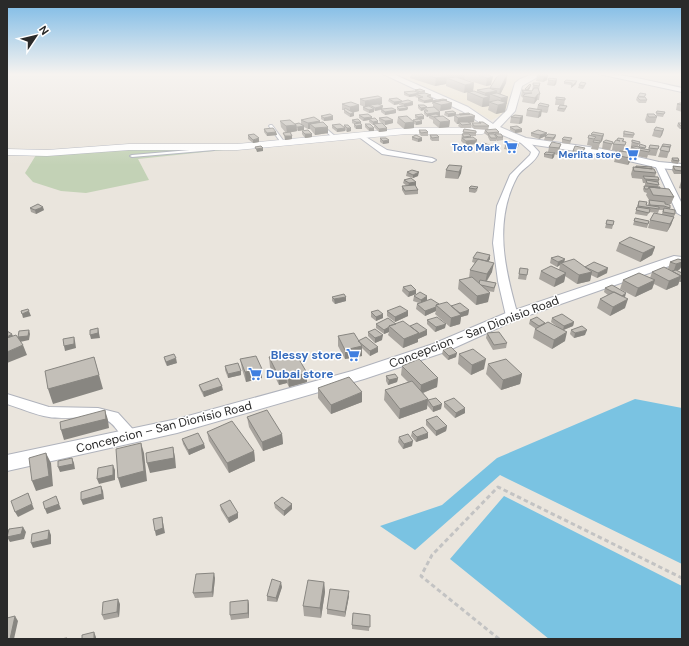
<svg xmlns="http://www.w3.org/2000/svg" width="689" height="646" viewBox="0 0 689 646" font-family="'DM Sans',sans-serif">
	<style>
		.education { fill: #eae2ce }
		.cemetery { fill: #c3d2b6 }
		.water { fill: #7ac3e2 }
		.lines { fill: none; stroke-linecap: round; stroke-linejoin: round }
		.service-casing { stroke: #b0b3bc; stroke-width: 2 }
		.minor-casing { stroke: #b0b3bc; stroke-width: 2 }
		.tertiary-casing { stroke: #b0b3bc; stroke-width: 1 }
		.secondary-casing { stroke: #b0b3bc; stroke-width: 2 }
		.path { stroke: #c3c3c3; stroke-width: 3; stroke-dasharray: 4.5 3; stroke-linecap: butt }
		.service { fill: #fff; fill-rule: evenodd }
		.minor { fill: #fff; fill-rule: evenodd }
		.tertiary { fill: #fff; fill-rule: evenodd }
		.secondary { fill: #fff; fill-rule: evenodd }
		.wall { fill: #a8a49e }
		.shaded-wall { fill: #888681 }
		.building { fill: #c3bfb8; stroke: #888681 }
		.labels { text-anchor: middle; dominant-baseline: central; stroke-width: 3; stroke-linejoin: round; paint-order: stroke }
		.far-shop-label { font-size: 10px; font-weight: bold; fill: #366cbe; stroke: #fff; text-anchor: end }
		.street-label { font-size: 12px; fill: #2a2a2a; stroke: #fff }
		.shop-label { font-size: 12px; font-weight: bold; fill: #366cbe; stroke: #fff; text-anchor: end }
	</style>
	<rect width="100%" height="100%" fill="#eae5dd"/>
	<path class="education" d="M 464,74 L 483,80 L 511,74 L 522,77 L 515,82 L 510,96 L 509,110 L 502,115 L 491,120 L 463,104 L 400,78 L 415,75 Z"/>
	<path class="cemetery" d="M 118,148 L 224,150 L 138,159 L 149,180 L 86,193 L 61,191 L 33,182 L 25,173 L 36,155 Z"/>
	<path class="water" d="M 635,399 L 682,408 L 682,564 L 500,475 L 415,550 L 380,526 L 442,505 L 497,458 Z
		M 504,496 L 682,586 L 682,639 L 549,639 L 450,559 Z"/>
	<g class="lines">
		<g class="service-casing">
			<path id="service" d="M 270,125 L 272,125 L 285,143 L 284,144 L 282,144 L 269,126 Z
				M 322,125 L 336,137 L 336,139 L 334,139 L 321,127 L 320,126 Z
				M 213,148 L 214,148 L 214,150 L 132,157 L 130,156 L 132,155 Z"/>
		</g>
		<g class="minor-casing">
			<path id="minor" d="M 599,74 C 626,74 655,82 682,88 L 682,92 Z
				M 361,134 L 387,150 L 432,158 L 436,160 L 432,162 L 382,154 L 359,137 L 359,135 Z
				M 521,139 L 527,139 L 539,152 C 536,163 522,168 517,177 C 493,222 505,270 518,316 L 516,319 L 508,319 L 506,316 L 498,281 L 493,243 L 497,206 L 510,175 L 530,155 L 531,152 L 521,143 Z
				M 656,163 L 659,163 L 663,165 L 682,204 L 682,216 L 677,213 L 655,165 Z
				M 7,394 L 49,407 L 98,408 L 118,413 L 139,436 L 136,440 C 121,444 119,427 108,421 C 95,414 64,420 49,417 C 35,415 20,408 7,404 Z"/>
		</g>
		<g class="tertiary-casing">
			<path id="tertiary" d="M 494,125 L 497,126 L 498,128 L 497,130 L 482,134 L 406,134 L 237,150 L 129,150 L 47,156 L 7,155 L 7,149 L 47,150 L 129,144 L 237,144 L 406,128 L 482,128 Z"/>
		</g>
		<g class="secondary-casing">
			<path id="secondary" d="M 383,74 L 393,74 L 468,107 L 493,124 L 507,110 L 515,83 L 520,79 L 533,74 L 543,74 L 522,86 L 515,111 L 500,127 L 526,138 L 603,149 L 659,162 L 682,164 L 682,170 L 659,168 L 603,155 L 521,143 L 491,130 L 462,111 Z
				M 674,256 L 682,257 L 682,265 L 675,264 L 518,319 L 445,352 L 364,379 L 177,433 L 7,471 L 7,455 L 177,419 L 352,371 L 433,344 L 506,313 Z"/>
		</g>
		<path class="path" d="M 499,639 L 421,576 L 432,555 L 498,487 L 682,578"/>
		<use href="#service" class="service"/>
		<use href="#minor" class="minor"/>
		<use href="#tertiary" class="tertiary"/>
		<use href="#secondary" class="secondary"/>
	</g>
	<path class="wall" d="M 411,74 L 485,74 L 491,85 L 486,86 L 464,79 L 474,83 L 473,91 L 477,92 L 477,90 L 490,88 L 507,75 L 506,83 L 500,94 L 505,112 L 496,114 L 488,110 L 489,106 L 482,107 L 467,100 L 467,92 L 464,93 L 446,86 L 446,84 L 435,86 L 410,78 Z
		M 537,75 L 548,75 L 547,80 L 543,82 L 536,81 Z
		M 549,78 L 557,79 L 556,84 L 554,86 L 547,85 Z
		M 566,80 L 576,84 L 571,88 L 571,85 L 564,84 L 564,82 Z
		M 540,83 L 539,91 L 540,94 L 539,100 L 537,100 L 534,104 L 522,102 L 523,98 L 521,96 L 522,90 L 524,91 L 525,89 L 530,88 L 528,91 L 532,91 L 533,85 Z
		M 579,85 L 585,86 L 583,89 L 578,88 Z
		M 415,90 L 425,91 L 425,93 L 431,95 L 431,97 L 433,100 L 447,100 L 447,101 L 452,103 L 451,109 L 440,111 L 437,110 L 440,112 L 440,115 L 439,115 L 450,121 L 449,127 L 439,128 L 433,123 L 433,120 L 429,118 L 429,116 L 427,117 L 424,114 L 424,110 L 421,111 L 418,108 L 418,105 L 427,108 L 433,107 L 433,104 L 432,104 L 432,102 L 424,103 L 418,101 L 418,98 L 415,97 L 416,96 L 409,97 L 404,95 L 404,92 L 415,91 Z
		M 646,94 L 645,97 L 647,100 L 646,103 L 639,103 L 636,100 L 637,97 L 638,97 L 638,96 Z
		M 556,97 L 565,98 L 564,106 L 566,109 L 564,112 L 557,111 L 558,108 L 560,105 L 555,105 Z
		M 360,99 L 382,104 L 379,105 L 383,106 L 382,109 L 396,110 L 396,113 L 385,115 L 381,112 L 381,110 L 375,111 L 374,110 L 374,112 L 369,113 L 363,110 L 363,107 L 365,107 L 360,105 Z
		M 389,99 L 402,101 L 413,105 L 406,107 L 408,108 L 407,110 L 399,111 L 397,110 L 397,107 L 402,106 L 399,105 L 399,104 L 394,105 L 388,101 Z
		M 682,103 L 682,112 L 676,110 L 677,104 Z
		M 342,104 L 359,105 L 359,111 L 352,113 L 354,113 L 354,116 L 350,117 L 344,113 L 344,110 L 342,110 Z
		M 538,105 L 549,105 L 548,111 L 547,113 L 541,112 L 541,116 L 538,118 L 526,116 L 527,110 L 537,109 Z
		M 657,111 L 665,112 L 663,117 L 656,116 L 657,117 L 655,123 L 647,123 L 645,120 L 647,114 L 656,116 Z
		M 445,112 L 456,113 L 456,115 L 459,115 L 459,114 L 474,122 L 469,123 L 471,124 L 471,128 L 461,128 L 458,126 L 459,124 L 457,124 L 454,121 L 454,116 L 448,117 L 444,115 Z
		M 359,115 L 378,121 L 378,123 L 387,131 L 379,132 L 374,127 L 374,125 L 373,125 L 369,122 L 369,120 L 363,121 L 359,118 Z
		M 415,115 L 424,119 L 420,120 L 422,121 L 422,124 L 416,125 L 414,124 L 414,128 L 404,129 L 397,123 L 398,117 L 413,121 L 413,120 L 417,120 L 415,118 Z
		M 321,116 L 333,116 L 333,120 L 324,121 L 321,119 Z
		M 523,116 L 522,123 L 519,124 L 510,123 L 511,117 Z
		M 379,118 L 393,123 L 385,125 L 379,121 Z
		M 301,120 L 320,121 L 320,122 L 328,133 L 315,135 L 311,130 L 310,129 L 308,129 L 304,127 L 304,130 L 298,131 L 297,130 L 297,131 L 288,133 L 292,136 L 292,139 L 285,140 L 284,136 L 283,133 L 286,133 L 281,127 L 280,121 L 301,125 Z
		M 352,120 L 361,122 L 362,129 L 356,129 L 354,127 L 354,124 L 352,123 Z
		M 479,122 L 489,126 L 488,130 L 474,129 L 471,126 L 472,123 L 479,123 Z
		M 678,123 L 682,123 L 682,129 L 680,129 L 677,126 Z
		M 365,124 L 374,131 L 369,131 L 365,127 Z
		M 332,125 L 344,127 L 344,125 L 351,128 L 351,131 L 347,132 L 345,130 L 345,131 L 337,132 L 332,128 Z
		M 510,127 L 522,132 L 515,133 L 510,130 Z
		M 264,129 L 276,132 L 277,135 L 267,136 L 264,132 Z
		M 464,129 L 476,131 L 476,136 L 471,136 L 471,137 L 476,144 L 465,145 L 461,141 L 462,134 L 463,134 Z
		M 664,129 L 662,135 L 660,138 L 652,136 L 654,130 Z
		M 419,130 L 428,132 L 428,136 L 421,136 L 419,133 Z
		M 485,130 L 499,132 L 499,134 L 503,137 L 503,140 L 497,141 L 497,140 L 496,141 L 490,141 L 488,137 L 488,136 L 484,133 Z
		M 302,131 L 312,134 L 312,137 L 305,138 L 302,134 Z
		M 624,131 L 634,135 L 633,138 L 623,137 L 623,135 Z
		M 531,133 L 547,133 L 546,135 L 556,135 L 555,138 L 552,141 L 544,140 L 545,137 L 546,136 L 539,139 L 531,136 Z
		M 591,134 L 604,134 L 602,141 L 600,143 L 598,150 L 591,149 L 592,146 L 587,145 L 589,135 L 591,136 Z
		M 248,135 L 259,142 L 253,143 L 248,139 Z
		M 416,135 L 422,141 L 418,142 L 412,140 L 412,137 Z
		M 430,135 L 439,137 L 439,141 L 432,141 L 430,139 Z
		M 564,137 L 571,141 L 570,144 L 562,143 L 562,139 Z
		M 380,138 L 389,143 L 383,144 L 380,142 Z
		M 624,139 L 624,142 L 626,142 L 623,151 L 630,153 L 631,147 L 633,146 L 631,146 L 632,140 L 640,142 L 638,146 L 646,146 L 645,149 L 648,149 L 650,145 L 659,146 L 656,156 L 648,155 L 647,158 L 637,156 L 638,154 L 636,155 L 633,155 L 631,160 L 628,165 L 614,162 L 616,155 L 619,152 L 612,150 L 613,144 L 617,140 Z
		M 603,142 L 613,142 L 610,150 L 602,149 Z
		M 480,144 L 492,146 L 491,150 L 487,151 L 480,148 Z
		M 561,144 L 559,150 L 557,155 L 554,154 L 554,157 L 552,159 L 544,157 L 544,154 L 548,152 L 549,147 Z
		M 671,145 L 667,158 L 658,157 L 662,146 Z
		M 505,146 L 518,147 L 515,151 L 504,149 Z
		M 585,148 L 582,156 L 572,154 L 573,151 Z
		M 672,158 L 679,161 L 678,164 L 672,163 L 671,161 Z
		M 449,165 L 461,173 L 458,179 L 445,178 L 446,170 Z
		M 636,166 L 652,169 L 656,173 L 655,177 L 659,180 L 658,187 L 674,197 L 671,204 L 665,204 L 670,208 L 670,209 L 675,214 L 671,225 L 667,232 L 648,228 L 650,220 L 662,214 L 663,210 L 659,210 L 658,213 L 649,212 L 647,216 L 635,214 L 637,207 L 639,201 L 646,205 L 648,205 L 649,200 L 646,195 L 647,193 L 644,192 L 643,189 L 644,186 L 645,186 L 645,183 L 643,183 L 642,179 L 632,178 L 631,174 L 633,167 L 635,167 Z
		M 673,166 L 682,167 L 682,174 L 674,174 L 672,170 Z
		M 407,172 L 418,176 L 413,178 L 406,176 Z
		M 682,178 L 682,189 L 679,188 Z
		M 404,180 L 416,182 L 416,186 L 415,186 L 418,190 L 418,194 L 405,195 L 402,190 L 402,186 L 407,186 L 403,183 Z
		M 478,187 L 477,191 L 475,193 L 469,192 L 469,188 Z
		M 30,208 L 44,210 L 36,214 L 31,212 Z
		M 635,218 L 649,221 L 647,228 L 633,225 Z
		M 607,220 L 614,221 L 612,229 L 605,228 Z
		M 619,243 L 655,247 L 652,255 L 640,262 L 616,251 Z
		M 490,255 L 490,259 L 488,262 L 492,272 L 487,281 L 496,283 L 494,292 L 487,291 L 488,302 L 476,305 L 458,289 L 459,280 L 469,278 L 470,270 L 475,263 L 472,262 L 473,258 Z
		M 551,258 L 565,262 L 607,273 L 597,278 L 591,275 L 590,281 L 577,284 L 565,276 L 564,282 L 554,287 L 539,279 L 541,271 L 559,270 L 560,265 L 557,267 L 550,263 Z
		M 682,260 L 682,265 L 680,269 L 677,271 L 682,273 L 682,281 L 680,282 L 679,282 L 678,285 L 666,290 L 654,284 L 652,289 L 635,297 L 620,289 L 623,280 L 650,278 L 652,272 L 668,269 L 670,262 Z
		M 520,268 L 527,275 L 526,280 L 518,279 Z
		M 403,287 L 416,290 L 416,294 L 408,297 L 402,291 Z
		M 605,288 L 625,297 L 625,308 L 610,316 L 597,308 L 600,299 L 608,295 L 604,292 Z
		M 414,296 L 427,296 L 427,300 L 426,301 L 439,304 L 451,306 L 469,310 L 468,315 L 461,317 L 460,324 L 450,327 L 435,314 L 436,311 L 425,316 L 416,309 L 417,304 L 419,303 L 413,301 Z
		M 332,297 L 346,301 L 335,304 L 332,301 Z
		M 387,311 L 408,311 L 408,316 L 395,322 L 387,316 Z
		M 371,312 L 383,314 L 383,318 L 376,321 L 371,317 Z
		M 552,318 L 574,322 L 573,326 L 564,330 L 565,341 L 552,349 L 533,338 L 535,329 L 536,329 L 529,324 L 530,320 L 545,323 L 559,328 L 551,322 Z
		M 427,320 L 445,328 L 435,332 L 427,324 Z
		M 376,324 L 396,324 L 410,326 L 427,335 L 418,339 L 418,342 L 403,348 L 388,335 L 389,332 L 384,334 L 376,328 Z
		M 571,330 L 585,335 L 574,338 L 570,334 Z
		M 368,332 L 382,340 L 375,343 L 368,336 Z
		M 487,333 L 507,343 L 506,348 L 493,350 L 486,338 Z
		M 338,336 L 358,341 L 378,347 L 378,352 L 370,356 L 362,348 L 362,356 L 345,359 L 338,346 Z
		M 443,350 L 456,357 L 448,360 L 442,354 Z
		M 459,354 L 484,369 L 471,375 L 458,364 Z
		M 164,357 L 177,363 L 167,366 L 165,362 Z
		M 269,357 L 282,357 L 307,382 L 289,387 L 287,383 L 279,385 L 270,367 Z
		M 240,359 L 262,369 L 262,378 L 246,382 L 242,369 Z
		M 488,364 L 522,374 L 520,384 L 501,390 L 486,374 Z
		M 225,366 L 241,371 L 241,375 L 228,378 L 225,370 Z
		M 402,366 L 438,378 L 437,387 L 423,393 L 428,399 L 428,400 L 441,409 L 433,412 L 427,405 L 427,409 L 399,419 L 384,400 L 385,390 L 408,382 L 401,375 Z
		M 386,376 L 398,378 L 397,382 L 388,385 L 386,381 Z
		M 199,385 L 223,390 L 204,397 L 200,389 Z
		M 318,388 L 362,402 L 331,414 L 318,398 Z
		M 444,402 L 465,413 L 455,418 L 444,407 Z
		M 247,417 L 282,434 L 283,444 L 263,451 L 249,427 Z
		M 426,420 L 447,426 L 446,431 L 436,436 L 426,425 Z
		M 207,432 L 254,451 L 255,461 L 229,473 L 209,441 Z
		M 412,432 L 428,438 L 416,442 L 411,436 Z
		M 399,437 L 412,446 L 403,449 L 398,442 Z
		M 182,439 L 204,444 L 205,448 L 189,455 L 183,444 Z
		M 274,503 L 292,504 L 292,509 L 284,516 L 275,508 Z
		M 220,505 L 238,518 L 229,523 L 221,510 Z
		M 215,578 L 213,597 L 195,598 L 193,593 Z
		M 324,582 L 325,592 L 321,618 L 304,616 L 303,606 Z
		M 282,587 L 277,602 L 267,601 L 267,596 Z
		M 349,596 L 345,617 L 327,614 L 327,609 Z
		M 248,600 L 249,605 L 249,618 L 231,620 L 230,615 Z
		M 120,604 L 119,617 L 104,620 L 102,615 Z
		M 370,615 L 369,631 L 352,629 L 352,625 Z"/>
	<path class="shaded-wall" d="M 454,74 L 465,74 L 464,80 L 447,78 L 446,84 L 435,86 L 436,78 Z
		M 507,75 L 506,83 L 499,97 L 500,89 Z
		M 548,75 L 547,80 L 543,82 L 544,77 Z
		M 493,77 L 491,85 L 486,86 L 487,78 Z
		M 557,79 L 556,84 L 554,86 L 555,81 Z
		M 577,81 L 576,84 L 571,88 L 572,86 Z
		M 474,83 L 473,91 L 464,93 L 465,85 Z
		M 531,85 L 530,88 L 527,92 L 527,90 Z
		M 497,91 L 496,96 L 490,94 L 489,106 L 482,107 L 483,98 L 485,98 L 485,93 Z
		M 419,93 L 419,96 L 416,94 L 416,96 L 409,97 L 409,95 Z
		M 538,94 L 537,100 L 534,104 L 535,98 Z
		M 508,97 L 505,112 L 496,114 L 498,105 L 500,104 L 501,98 Z
		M 382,98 L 382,104 L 372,106 L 370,105 L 370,106 L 365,107 L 365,101 Z
		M 433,99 L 433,101 L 432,101 L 432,102 L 424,103 L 424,101 Z
		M 402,101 L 402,103 L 399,102 L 399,104 L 394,105 L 394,102 Z
		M 413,102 L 413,105 L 404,107 L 404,104 Z
		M 452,103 L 451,109 L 440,111 L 441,105 Z
		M 359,105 L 359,111 L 350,113 L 350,107 Z
		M 383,106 L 382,109 L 375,111 L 375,108 Z
		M 427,107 L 427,110 L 424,108 L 424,110 L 421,111 L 421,108 Z
		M 408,108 L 407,110 L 399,111 L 399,109 Z
		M 374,109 L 374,112 L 369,113 L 369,110 Z
		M 396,110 L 396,113 L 385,115 L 385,112 Z
		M 542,110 L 541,116 L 538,118 L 539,112 Z
		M 440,112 L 440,115 L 432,116 L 429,115 L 429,116 L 427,117 L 427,114 Z
		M 354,113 L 354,116 L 350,117 L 350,114 Z
		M 456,113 L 456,116 L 454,115 L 454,116 L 448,117 L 448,114 Z
		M 333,116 L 333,120 L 324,121 L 324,118 Z
		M 424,116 L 424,119 L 417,120 L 418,117 Z
		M 475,116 L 474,122 L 460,124 L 459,122 L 459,124 L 457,124 L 458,118 Z
		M 523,116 L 522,123 L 519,124 L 520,118 Z
		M 372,117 L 372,120 L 369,119 L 369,120 L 363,121 L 364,118 Z
		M 393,120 L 393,123 L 385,125 L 385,121 Z
		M 320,121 L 320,127 L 310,124 L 310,129 L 308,129 L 308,123 Z
		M 378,121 L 378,124 L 374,124 L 374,125 L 373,125 L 373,122 Z
		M 422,121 L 422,124 L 416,125 L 416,122 Z
		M 450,121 L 449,127 L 439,128 L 440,122 Z
		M 356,122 L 361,122 L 361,125 L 356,126 Z
		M 414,122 L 414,128 L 404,129 L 405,123 Z
		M 296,125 L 297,131 L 287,133 L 286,126 Z
		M 362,125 L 362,129 L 356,129 L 356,126 Z
		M 304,126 L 304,130 L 298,131 L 298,127 Z
		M 328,127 L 328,133 L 315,135 L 315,128 Z
		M 345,128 L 345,131 L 337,132 L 337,129 Z
		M 347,128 L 351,128 L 351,131 L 347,132 Z
		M 369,128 L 374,128 L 374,131 L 369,131 Z
		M 387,128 L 387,131 L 379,132 L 379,129 Z
		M 522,129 L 522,132 L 515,133 L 515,130 Z
		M 664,129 L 662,135 L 660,138 L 662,131 Z
		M 276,132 L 277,135 L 267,136 L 267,133 Z
		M 547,133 L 546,136 L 539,139 L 540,135 Z
		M 305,134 L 312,134 L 312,137 L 305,138 Z
		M 604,134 L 602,141 L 600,143 L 602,136 Z
		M 556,135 L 555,138 L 552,141 L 553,138 Z
		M 285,136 L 292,136 L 292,139 L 285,140 Z
		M 259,138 L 259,142 L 253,143 L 253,140 Z
		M 422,138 L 422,141 L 418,142 L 418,139 Z
		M 389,140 L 389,143 L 383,144 L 383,141 Z
		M 477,140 L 476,144 L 465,145 L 466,141 Z
		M 519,144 L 518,147 L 515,151 L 516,147 Z
		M 561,144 L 559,150 L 557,155 L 559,148 Z
		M 492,146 L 491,150 L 487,151 L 487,147 Z
		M 263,148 L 263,151 L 257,152 L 256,149 Z
		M 555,153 L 554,157 L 552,159 L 552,155 Z
		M 633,153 L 631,160 L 628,165 L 629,158 Z
		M 462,166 L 461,173 L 458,179 L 459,172 Z
		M 419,172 L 418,176 L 413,178 L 413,175 Z
		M 416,182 L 416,186 L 408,187 L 409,183 Z
		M 43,207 L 44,210 L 36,214 L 35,210 Z
		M 674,217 L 671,225 L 667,232 L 670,224 Z
		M 655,247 L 652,255 L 640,262 L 643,253 Z
		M 490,255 L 490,259 L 486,265 L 487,261 Z
		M 565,259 L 564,263 L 561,263 L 560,265 L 557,267 L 558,262 Z
		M 682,262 L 682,265 L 680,269 L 673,273 L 676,264 Z
		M 494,263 L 492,272 L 485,283 L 487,274 Z
		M 608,268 L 607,273 L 597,278 L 598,273 Z
		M 592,272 L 590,281 L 577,284 L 579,275 Z
		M 566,273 L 564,282 L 554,287 L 556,279 Z
		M 681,276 L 678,285 L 666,290 L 669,281 Z
		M 681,278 L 682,278 L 682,281 L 680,282 Z
		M 655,280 L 652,289 L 635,297 L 638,288 Z
		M 416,290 L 416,294 L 408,297 L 409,292 Z
		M 490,293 L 488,302 L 476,305 L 477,296 Z
		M 626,293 L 625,297 L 621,296 Z
		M 427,296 L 427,300 L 421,304 L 421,300 Z
		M 346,297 L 346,301 L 335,304 L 334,299 Z
		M 628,299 L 625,308 L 610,316 L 613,307 Z
		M 436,307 L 436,311 L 425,316 L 425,311 Z
		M 469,310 L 468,315 L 461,317 L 460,324 L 450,327 L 451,318 L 459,313 Z
		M 29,311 L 31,316 L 23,318 L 22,314 Z
		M 408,311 L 408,316 L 395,322 L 395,317 Z
		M 383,314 L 383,318 L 376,321 L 376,317 Z
		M 574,322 L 573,326 L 563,330 L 564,326 Z
		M 446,324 L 445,328 L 435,332 L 436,327 Z
		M 389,327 L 389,332 L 384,334 L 384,330 Z
		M 98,328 L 100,338 L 91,339 L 90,335 Z
		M 29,330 L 30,334 L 29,340 L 20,342 L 18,337 Z
		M 427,330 L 427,335 L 418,339 L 418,342 L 403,348 L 404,339 Z
		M 587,330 L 585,335 L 574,338 L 575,333 Z
		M 567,332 L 565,341 L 552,349 L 554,340 Z
		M 12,334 L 14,338 L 7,342 L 7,337 Z
		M 383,335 L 382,340 L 375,343 L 375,338 Z
		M 74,337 L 75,341 L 76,348 L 65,351 L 64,346 Z
		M 23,345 L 27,355 L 7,363 L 7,352 Z
		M 362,346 L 362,356 L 345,359 L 345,350 Z
		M 378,347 L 378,352 L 370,356 L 370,351 Z
		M 457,353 L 456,357 L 448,360 L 449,356 Z
		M 94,357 L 103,389 L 53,404 L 48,389 Z
		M 176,358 L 177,363 L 167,366 L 166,362 Z
		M 486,359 L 484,369 L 471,375 L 472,365 Z
		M 262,369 L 262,378 L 246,382 L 245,372 Z
		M 241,371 L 241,375 L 228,378 L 228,374 Z
		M 286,373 L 287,383 L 279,385 L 278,375 Z
		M 307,373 L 307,382 L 289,387 L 288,378 Z
		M 522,374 L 520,384 L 501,390 L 503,380 Z
		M 398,378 L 397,382 L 388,385 L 389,380 Z
		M 438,378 L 437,387 L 420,394 L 421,385 Z
		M 222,386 L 223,390 L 204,397 L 203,392 Z
		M 362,392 L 362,402 L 331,414 L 331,405 Z
		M 428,399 L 427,409 L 399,419 L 400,409 Z
		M 442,404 L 441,409 L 433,412 L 433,407 Z
		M 465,408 L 465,413 L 455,418 L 456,413 Z
		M 105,410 L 108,420 L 109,428 L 64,440 L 61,430 Z
		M 447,426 L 446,431 L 436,436 L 436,431 Z
		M 428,433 L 428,438 L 416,442 L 417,437 Z
		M 282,434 L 283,444 L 263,451 L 262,442 Z
		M 413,441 L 412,446 L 403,449 L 404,444 Z
		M 141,443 L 144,453 L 147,481 L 121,488 L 118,478 Z
		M 204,444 L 205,448 L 189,455 L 188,450 Z
		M 173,447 L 175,457 L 176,468 L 150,473 L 147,463 Z
		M 254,451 L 255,461 L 229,473 L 227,463 Z
		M 46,453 L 51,463 L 53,486 L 36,491 L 32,481 Z
		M 72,458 L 74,463 L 75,469 L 60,472 L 58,467 Z
		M 113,465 L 115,470 L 115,480 L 99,484 L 97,479 Z
		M 101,486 L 103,491 L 104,499 L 83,505 L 81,500 Z
		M 28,493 L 34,509 L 18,517 L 15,512 Z
		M 56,496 L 61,509 L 47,514 L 45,509 Z
		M 292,504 L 292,509 L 284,516 L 284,511 Z
		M 238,513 L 238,518 L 229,523 L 228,518 Z
		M 162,517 L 165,533 L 156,536 L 155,531 Z
		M 23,527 L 26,532 L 24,539 L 10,542 L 7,537 Z
		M 49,530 L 51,535 L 51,544 L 33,548 L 31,543 Z
		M 214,573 L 215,578 L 213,597 L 212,592 Z
		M 281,582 L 282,587 L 277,602 L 276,598 Z
		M 324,582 L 325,592 L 321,618 L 320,608 Z
		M 349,591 L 349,596 L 345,617 L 345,612 Z
		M 118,599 L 120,604 L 119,617 L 117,612 Z
		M 248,600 L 249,605 L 249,618 L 248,613 Z
		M 15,616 L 18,621 L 14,639 L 9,639 Z
		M 94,632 L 96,637 L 96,639 L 94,639 Z"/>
	<path class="building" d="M 424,74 L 454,74 L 436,78 Z
		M 475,74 L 485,74 L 493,77 L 487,78 Z
		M 500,74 L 507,75 L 500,89 L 490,88 L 496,78 Z
		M 539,74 L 545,74 L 548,75 L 544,77 L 537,75 Z
		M 456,77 L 474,83 L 465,85 L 447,78 Z
		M 549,78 L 557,79 L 555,81 L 548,80 Z
		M 566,80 L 577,81 L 572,86 L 572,83 L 564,82 Z
		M 581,82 L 586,83 L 584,86 L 579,85 Z
		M 533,83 L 540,83 L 539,86 L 533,85 Z
		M 530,84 L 531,85 L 527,90 L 525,89 Z
		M 489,88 L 497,91 L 485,93 L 477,90 Z
		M 534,88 L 538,88 L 540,94 L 538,94 L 535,98 L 523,96 L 525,94 L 532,93 L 524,93 L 522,90 L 532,91 Z
		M 420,89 L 425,91 L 421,92 L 415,90 Z
		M 414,91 L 419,93 L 409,95 L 404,92 Z
		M 474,91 L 490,97 L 483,98 L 468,92 Z
		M 425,93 L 431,95 L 427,96 L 433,99 L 424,101 L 418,98 L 423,97 L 416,94 Z
		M 497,93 L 508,97 L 501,98 L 490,94 Z
		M 640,93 L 646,94 L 644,97 L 638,96 Z
		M 378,96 L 382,98 L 365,101 L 360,99 Z
		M 556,97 L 565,98 L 565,100 L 556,99 Z
		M 637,97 L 645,97 L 647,100 L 640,100 Z
		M 397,98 L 402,101 L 394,102 L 389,99 Z
		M 443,99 L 447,100 L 444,100 L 434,102 L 432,101 Z
		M 408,100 L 413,102 L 404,104 L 399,102 Z
		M 444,100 L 452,103 L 441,105 L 433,102 Z
		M 498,100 L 507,103 L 498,105 L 489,102 Z
		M 351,102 L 359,105 L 350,107 L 342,104 Z
		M 540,103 L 549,105 L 548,107 L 538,105 Z
		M 680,103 L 682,103 L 682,105 L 677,104 Z
		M 378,104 L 383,106 L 375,108 L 370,105 Z
		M 418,105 L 424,105 L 427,107 L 421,108 Z
		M 560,105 L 567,106 L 565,109 L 558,108 Z
		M 369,106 L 374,109 L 369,110 L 363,107 Z
		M 404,106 L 408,108 L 399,109 L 397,107 Z
		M 434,107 L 440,112 L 427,114 L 424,111 L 428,111 L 424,108 Z
		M 345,108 L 354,113 L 350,114 L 344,110 Z
		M 392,108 L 396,110 L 385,112 L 381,109 Z
		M 529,108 L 542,110 L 539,112 L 527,110 Z
		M 453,111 L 456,113 L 448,114 L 445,112 Z
		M 657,111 L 665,112 L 664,114 L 656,113 Z
		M 469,113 L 470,114 L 460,115 L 459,114 Z
		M 330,114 L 333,116 L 324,118 L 321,116 Z
		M 368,114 L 372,117 L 364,118 L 359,115 Z
		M 422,114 L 424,116 L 418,117 L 415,115 Z
		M 436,114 L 440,116 L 434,117 L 429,115 Z
		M 471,114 L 475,116 L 458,118 L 454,115 Z
		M 647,114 L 654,114 L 657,117 L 649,117 Z
		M 515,115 L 523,116 L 520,118 L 511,117 Z
		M 407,116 L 414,122 L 405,123 L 398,117 Z
		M 443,116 L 450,121 L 440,122 L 434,117 Z
		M 314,117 L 320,121 L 308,123 L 301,120 Z
		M 387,117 L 393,120 L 385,121 L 379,118 Z
		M 375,118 L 378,121 L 373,122 L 369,119 Z
		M 358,119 L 361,122 L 356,122 L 352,120 Z
		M 419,119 L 422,121 L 416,122 L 413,120 Z
		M 290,120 L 296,125 L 286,126 L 280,121 Z
		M 323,122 L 328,127 L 315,128 L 310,124 Z
		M 459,122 L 468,122 L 471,124 L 462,125 Z
		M 479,122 L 483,122 L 489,126 L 474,126 L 472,123 L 481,123 Z
		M 299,123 L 304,126 L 298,127 L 296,127 L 296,125 L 295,124 Z
		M 360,123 L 362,125 L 356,126 L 354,124 Z
		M 382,123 L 387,128 L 379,129 L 374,124 Z
		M 678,123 L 682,123 L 682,126 L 681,126 Z
		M 340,124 L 345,128 L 337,129 L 332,125 Z
		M 365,124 L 370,124 L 374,128 L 369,128 Z
		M 344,125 L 348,125 L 351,128 L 347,128 Z
		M 517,126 L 522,129 L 515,130 L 510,127 Z
		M 656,127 L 664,129 L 662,131 L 654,130 Z
		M 273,128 L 276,132 L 267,133 L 264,129 Z
		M 464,129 L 476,131 L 476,133 L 463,132 Z
		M 496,129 L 499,132 L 488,133 L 485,130 Z
		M 308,130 L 312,134 L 305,134 L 302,131 Z
		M 419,130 L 426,130 L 428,132 L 421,133 Z
		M 538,130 L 547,133 L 540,135 L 531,133 Z
		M 624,131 L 634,133 L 634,135 L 624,134 Z
		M 290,132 L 292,136 L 285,136 L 283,133 Z
		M 593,132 L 604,134 L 602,136 L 591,134 Z
		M 254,134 L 259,138 L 253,140 L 248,135 Z
		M 462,134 L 469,134 L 471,136 L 464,137 Z
		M 488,134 L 494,134 L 497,138 L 491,138 Z
		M 495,134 L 501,134 L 503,137 L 498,137 Z
		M 548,134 L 556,135 L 553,138 L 545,137 Z
		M 416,135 L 422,138 L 418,139 L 412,137 Z
		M 430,135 L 437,135 L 439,137 L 432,138 Z
		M 589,135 L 596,137 L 594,139 L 588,138 Z
		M 473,137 L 477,140 L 466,141 L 462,138 Z
		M 564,137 L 572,138 L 570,141 L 562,139 Z
		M 380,138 L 386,138 L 389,140 L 383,141 Z
		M 618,138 L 624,139 L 622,141 L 626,142 L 625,145 L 613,144 L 616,140 L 620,141 L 617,140 Z
		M 594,140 L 600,141 L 600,143 L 593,142 Z
		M 606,140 L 613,142 L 612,144 L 603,142 Z
		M 632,140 L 640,142 L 639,144 L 632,142 Z
		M 508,142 L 519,144 L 516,147 L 505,146 Z
		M 552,142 L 561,144 L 559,148 L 549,147 Z
		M 484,143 L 492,146 L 487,147 L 480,144 Z
		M 640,144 L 646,146 L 645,148 L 640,147 L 638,149 L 631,147 L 633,146 L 639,147 Z
		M 663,144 L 671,145 L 670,147 L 662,146 Z
		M 650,145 L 659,146 L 658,149 L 649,148 Z
		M 261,146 L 263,148 L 256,149 L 255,147 Z
		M 575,146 L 585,148 L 582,152 L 573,151 Z
		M 662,146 L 670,147 L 669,152 L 660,150 Z
		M 639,148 L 650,150 L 649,152 L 639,150 Z
		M 620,151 L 633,153 L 629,158 L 616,155 Z
		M 546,152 L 555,153 L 552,155 L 544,154 Z
		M 672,158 L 678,158 L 679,161 L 673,160 Z
		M 449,165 L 462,166 L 459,172 L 446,170 Z
		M 636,166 L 652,167 L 652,169 L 636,167 Z
		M 673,166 L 682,167 L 682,171 L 675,170 Z
		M 633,167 L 654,169 L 656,173 L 634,171 Z
		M 412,170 L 419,172 L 413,175 L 407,172 Z
		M 643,176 L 658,177 L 659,180 L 645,179 Z
		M 411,178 L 416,182 L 409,183 L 404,180 Z
		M 646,180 L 658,182 L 659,185 L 647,183 Z
		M 415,185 L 418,190 L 405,191 L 402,186 Z
		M 471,186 L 478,187 L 476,189 L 469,188 Z
		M 644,186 L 660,187 L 660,188 L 649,187 L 648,189 L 645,189 Z
		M 649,187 L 669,189 L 674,197 L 653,195 Z
		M 649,200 L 665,202 L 665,204 L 670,205 L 670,208 L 664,206 L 650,205 Z
		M 639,201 L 647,202 L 646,205 L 659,207 L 659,209 L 638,206 Z
		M 38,204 L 43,207 L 35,210 L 30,208 Z
		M 637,207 L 650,209 L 649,213 L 636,210 Z
		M 664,208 L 675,210 L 675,214 L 663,212 Z
		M 654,213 L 674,217 L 670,224 L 650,220 Z
		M 635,218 L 649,221 L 648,224 L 634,221 Z
		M 607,220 L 614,221 L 613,225 L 606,224 Z
		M 630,237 L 655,247 L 643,253 L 619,243 Z
		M 477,252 L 490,255 L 487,261 L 473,258 Z
		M 558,256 L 565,259 L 558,262 L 551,258 Z
		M 478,259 L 494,263 L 487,274 L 470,270 Z
		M 574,259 L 592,272 L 579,275 L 561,263 Z
		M 678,259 L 682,260 L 682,262 L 676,264 L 670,262 Z
		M 594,262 L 608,268 L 598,273 L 585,267 Z
		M 551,266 L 566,273 L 556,279 L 541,271 Z
		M 664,267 L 681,276 L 669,281 L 652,272 Z
		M 520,268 L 528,269 L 527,275 L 519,274 Z
		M 676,270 L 682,273 L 682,278 L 680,278 L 681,276 L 672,271 Z
		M 639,273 L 655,280 L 638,288 L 623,280 Z
		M 472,277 L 490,293 L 477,296 L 459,280 Z
		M 480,280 L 496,283 L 494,288 L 481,285 L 479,283 Z
		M 411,285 L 416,290 L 409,292 L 403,287 Z
		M 612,285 L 626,293 L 622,296 L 614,292 L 613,292 L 605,288 Z
		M 420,292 L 427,296 L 421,300 L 414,296 Z
		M 614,292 L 628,299 L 613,307 L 600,299 Z
		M 344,294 L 346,297 L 334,299 L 332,297 Z
		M 431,299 L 439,304 L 436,305 L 436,307 L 425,311 L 417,304 Z
		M 447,302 L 461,315 L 451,318 L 436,305 Z
		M 460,303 L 469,310 L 460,313 L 451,306 Z
		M 400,306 L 408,311 L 395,317 L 387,311 Z
		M 28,309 L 29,311 L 22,314 L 21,311 Z
		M 378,310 L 383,314 L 376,317 L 371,312 Z
		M 562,314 L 574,322 L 564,326 L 552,318 Z
		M 437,317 L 446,324 L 436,327 L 427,320 Z
		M 537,317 L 545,323 L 539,326 L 530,320 Z
		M 388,318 L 396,324 L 389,326 L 389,327 L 384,330 L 376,324 Z
		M 403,321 L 419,333 L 404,339 L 389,326 Z
		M 548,322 L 567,332 L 554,340 L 535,329 Z
		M 417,323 L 427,330 L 418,334 L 419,333 L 410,326 Z
		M 582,326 L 587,330 L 575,333 L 571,330 Z
		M 98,328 L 98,333 L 90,335 L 90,330 Z
		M 375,329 L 383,335 L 375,338 L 368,332 Z
		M 29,330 L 28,336 L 18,337 L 19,331 Z
		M 7,331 L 12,334 L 7,337 Z
		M 499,332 L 507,343 L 494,345 L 487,333 Z
		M 354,333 L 362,346 L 345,350 L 338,336 Z
		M 16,335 L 23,345 L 7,352 L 7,338 Z
		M 74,337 L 74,344 L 64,346 L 63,339 Z
		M 366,337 L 378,347 L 370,351 L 358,341 Z
		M 451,347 L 457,353 L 449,356 L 443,350 Z
		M 473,349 L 486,359 L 472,365 L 459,354 Z
		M 174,354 L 176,358 L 166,362 L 164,357 Z
		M 281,354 L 282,357 L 296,354 L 307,373 L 288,378 L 286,373 L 278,375 L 269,357 Z
		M 256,356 L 262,369 L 245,372 L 240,359 Z
		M 94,357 L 99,375 L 48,389 L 45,371 Z
		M 419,359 L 438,378 L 421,385 L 402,366 Z
		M 506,359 L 522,374 L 503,380 L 488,364 Z
		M 238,363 L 241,371 L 228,374 L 225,366 Z
		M 395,374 L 398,378 L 389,380 L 386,376 Z
		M 349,377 L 362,392 L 331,405 L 318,388 Z
		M 218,378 L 222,386 L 203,392 L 199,385 Z
		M 412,381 L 428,399 L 400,409 L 385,390 Z
		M 436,398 L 442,404 L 433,407 L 428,400 Z
		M 454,398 L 465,408 L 456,413 L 444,402 Z
		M 105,410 L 106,419 L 61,430 L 60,422 Z
		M 267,410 L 282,434 L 262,442 L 247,417 Z
		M 437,416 L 447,426 L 436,431 L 426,420 Z
		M 232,421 L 254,451 L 227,463 L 207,432 Z
		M 423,427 L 428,433 L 417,437 L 412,432 Z
		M 198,433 L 204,444 L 188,450 L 182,439 Z
		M 408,434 L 413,441 L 404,444 L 399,437 Z
		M 141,443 L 144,471 L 118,478 L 116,449 Z
		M 173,447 L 174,458 L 147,463 L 146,453 Z
		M 46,453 L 49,476 L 32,481 L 29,458 Z
		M 72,458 L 73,464 L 58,467 L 58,461 Z
		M 113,465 L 113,475 L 97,479 L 98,468 Z
		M 101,486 L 102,494 L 81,500 L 81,492 Z
		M 28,493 L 32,504 L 15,512 L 11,501 Z
		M 56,496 L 59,504 L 45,509 L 43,502 Z
		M 282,497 L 292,504 L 284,511 L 274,503 Z
		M 230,500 L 238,513 L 228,518 L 220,505 Z
		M 162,517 L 163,528 L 155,531 L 153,519 Z
		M 23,527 L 21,534 L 7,537 L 9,529 Z
		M 49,530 L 48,539 L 31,543 L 32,534 Z
		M 214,573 L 212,592 L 193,593 L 196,574 Z
		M 272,579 L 281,582 L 276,598 L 267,596 Z
		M 308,580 L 324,582 L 320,608 L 303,606 Z
		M 330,589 L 349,591 L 345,612 L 327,609 Z
		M 118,599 L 117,612 L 102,615 L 103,602 Z
		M 248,600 L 248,613 L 230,615 L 230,602 Z
		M 353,613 L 370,615 L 370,627 L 352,625 Z
		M 15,616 L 10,639 L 7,639 L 7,618 Z
		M 94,632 L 94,639 L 82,639 L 82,635 Z
		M 67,638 L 66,639 L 60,639 Z"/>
	<linearGradient id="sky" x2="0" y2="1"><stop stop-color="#7cbae6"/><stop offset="0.45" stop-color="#f6f3f0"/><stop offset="1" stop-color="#f6f3f0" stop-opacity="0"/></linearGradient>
	<rect width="689" height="165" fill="url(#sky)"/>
	<defs>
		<g id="supermarket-bare" transform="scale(1.08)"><path d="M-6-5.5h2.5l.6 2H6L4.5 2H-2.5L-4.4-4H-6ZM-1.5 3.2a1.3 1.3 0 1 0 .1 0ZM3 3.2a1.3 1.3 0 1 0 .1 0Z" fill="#3f7fe0" stroke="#fff" stroke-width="2.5" paint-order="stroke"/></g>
	</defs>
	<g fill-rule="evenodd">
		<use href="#supermarket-bare" x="511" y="147"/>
		<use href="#supermarket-bare" x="632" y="154"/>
		<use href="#supermarket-bare" x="353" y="355"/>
		<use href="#supermarket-bare" x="255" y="374"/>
	</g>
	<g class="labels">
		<g class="far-shop-label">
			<text x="500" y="147">Toto Mark</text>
			<text x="621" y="154">Merlita store</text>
		</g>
		<g class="street-label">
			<text transform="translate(474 332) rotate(-21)">Concepcion – San Dionisio Road</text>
			<text transform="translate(164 427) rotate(-14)">Concepcion – San Dionisio Road</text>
		</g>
		<g class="shop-label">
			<text x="342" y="355">Blessy store</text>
			<text x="266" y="374" text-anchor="start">Dubai store</text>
		</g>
	</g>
	<rect width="689" height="646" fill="none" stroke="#2a2a2a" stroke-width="16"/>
	<g transform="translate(36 36) rotate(55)" stroke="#ffffff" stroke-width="3" paint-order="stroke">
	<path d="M0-3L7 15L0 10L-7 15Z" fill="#2a2a2a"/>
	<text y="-6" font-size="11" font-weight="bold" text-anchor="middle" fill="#2a2a2a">N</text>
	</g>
</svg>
